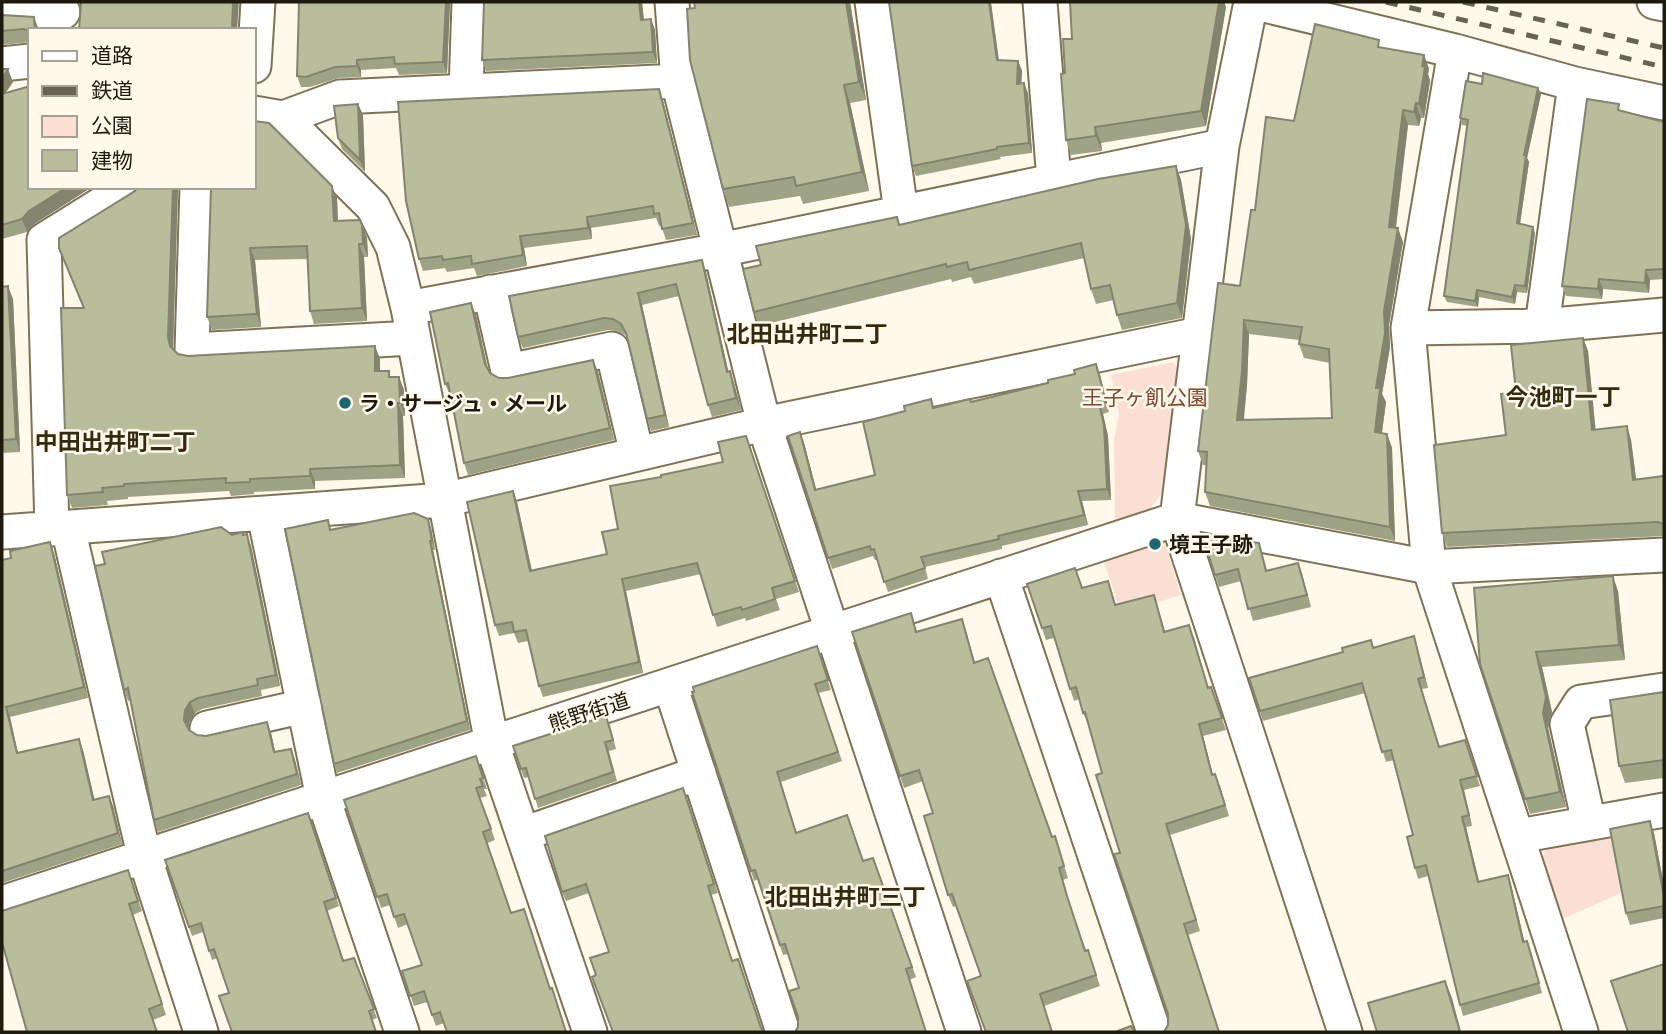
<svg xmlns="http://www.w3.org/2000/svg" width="1666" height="1034" viewBox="0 0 1666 1034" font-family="Montserrat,'Noto Sans JP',sans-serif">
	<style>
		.green { fill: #fbdfd5 }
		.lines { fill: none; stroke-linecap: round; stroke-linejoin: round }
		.minor-casing { stroke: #7f7356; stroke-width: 37 }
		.minor { stroke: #fff; stroke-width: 33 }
		.rail { stroke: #686357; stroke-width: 5; stroke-dasharray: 12 12; stroke-linecap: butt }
		.wall { fill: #9fa386; fill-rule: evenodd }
		.shaded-wall { fill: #82846d }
		.building { fill: #b9bd9c; stroke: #82846d; stroke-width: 2; fill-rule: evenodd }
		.poi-dot { fill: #1d6772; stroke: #fff9ec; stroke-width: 2.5 }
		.labels { text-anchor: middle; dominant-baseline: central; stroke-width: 5; stroke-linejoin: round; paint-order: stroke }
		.park-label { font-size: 21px; fill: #804631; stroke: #fff9ec }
		.poi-label { font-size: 21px; font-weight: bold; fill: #1e1a0e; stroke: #fff9ec; text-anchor: start }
		.street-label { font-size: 21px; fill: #1e1a0e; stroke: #fff9ec }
		.neighbourhood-label { font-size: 23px; font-weight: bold; fill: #342a0e; stroke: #fff9ec }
	</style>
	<rect width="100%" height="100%" fill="#fff9ec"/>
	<path class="green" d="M 1173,362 L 1179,370 L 1163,492 L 1149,510 L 1115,522 L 1114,440 L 1119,414 L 1111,375 Z
		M 1151,536 L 1165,544 L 1181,595 L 1121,614 L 1101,552 Z
		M 1610,836 L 1621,893 L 1558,921 L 1539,863 L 1546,849 Z"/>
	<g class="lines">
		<g class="minor-casing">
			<path id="minor" d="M 672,2 L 678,81 L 764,424 L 964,1032
				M 872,2 L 901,212
				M 1040,2 L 1054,181
				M 1251,2 L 1222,146 L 1177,519 L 1345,1032
				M 1252,2 L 1455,51 L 1575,84 L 1664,103
				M 1654,2 L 1664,4
				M 2,8 L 63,12
				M 1455,51 L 1408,328 L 1429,567 L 1581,1032
				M 2,64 L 30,61
				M 254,66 L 258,2
				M 466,91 L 469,2
				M 254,113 L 283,118 L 340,97 L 678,81
				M 283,118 L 373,207 L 393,247 L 408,308 L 492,744 L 590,1032
				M 197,187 L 192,350 L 413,338
				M 490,292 L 508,371 L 612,349 L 637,454
				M 408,308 L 720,250 L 1222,146
				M 1542,326 L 1575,84
				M 1408,328 L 1542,326 L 1664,315
				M 264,514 L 323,798 L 402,1032
				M 68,528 L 144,855 L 201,1032
				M 52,529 L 44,240 L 129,187
				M 2,532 L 444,500 L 764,424 L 1199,334
				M 1001,576 L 1154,1032
				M 670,685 L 783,1032
				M 207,728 L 305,706
				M 1589,823 L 1567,724 L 1581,702 L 1664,690
				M 523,834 L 699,773
				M 1518,836 L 1664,810
				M 2,903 L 1177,519 L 1429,567 L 1664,555"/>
		</g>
		<use href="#minor" class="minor"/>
		<path class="rail" d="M 1386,2 L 1664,67
			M 1463,2 L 1664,48"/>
	</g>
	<path class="wall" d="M 299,2 L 450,2 L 447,73 L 399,75 L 396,68 L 361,70 L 361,77 L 339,78 L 310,87 L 301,87 L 297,76 Z
		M 484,2 L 642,2 L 644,20 L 651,19 L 655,30 L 657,63 L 486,71 L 482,60 Z
		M 850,2 L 866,100 L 850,103 L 869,191 L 803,204 L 800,196 L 729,207 L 723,189 Z
		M 1070,2 L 1224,2 L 1226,7 L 1206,126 L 1101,143 L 1102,151 L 1071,155 L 1066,140 L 1065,73 L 1072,39 Z
		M 991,3 L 999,60 L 1018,61 L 1022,71 L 1021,83 L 1028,93 L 1032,153 L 1000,157 L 1001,159 L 916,176 L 912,166 Z
		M 2,15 L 30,30 L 30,42 L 2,45 Z
		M 1383,48 L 1424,55 L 1429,69 L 1428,74 L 1430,81 L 1424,118 L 1421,118 L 1419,126 L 1408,125 L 1396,228 L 1403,242 L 1389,325 L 1390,347 L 1382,394 L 1386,402 L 1382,433 L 1387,434 L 1392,448 L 1395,541 L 1210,506 L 1205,492 L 1206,465 L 1203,465 L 1198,451 L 1240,286 L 1255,210 L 1294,121 ZM 1249,334 L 1299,340 L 1299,344 L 1304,358 L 1330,363 L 1332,418 L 1244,420 L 1247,385 Z
		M 2,69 L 13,82 L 5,93 L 30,187 L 92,187 L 34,224 L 27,232 L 2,239 Z
		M 659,89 L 663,101 L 697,235 L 666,240 L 661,225 L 659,226 L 656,218 L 591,228 L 592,239 L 524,248 L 527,266 L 477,276 L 474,268 L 447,272 L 445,268 L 423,271 L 419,259 Z
		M 1541,94 L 1527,158 L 1529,162 L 1520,224 L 1535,233 L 1527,293 L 1517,292 L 1515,304 L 1479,297 L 1478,307 L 1447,302 L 1444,296 L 1467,126 L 1462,125 L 1460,118 Z
		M 358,104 L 363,115 L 365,172 L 342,149 L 338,138 Z
		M 1621,111 L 1664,122 L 1664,279 L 1650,280 L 1649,293 L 1603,289 L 1602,299 L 1566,296 L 1562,286 Z
		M 1176,166 L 1181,180 L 1191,239 L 1182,318 L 1122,330 L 1117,315 L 1114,300 L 1096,304 L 1091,289 L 1084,258 L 974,284 L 971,277 L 952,282 L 951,279 L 759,326 L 754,312 L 761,265 L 900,225 Z
		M 138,187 L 178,187 L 173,349 L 178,354 L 188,356 L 375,346 L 380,359 L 380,371 L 391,377 L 399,377 L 404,390 L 405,416 L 403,416 L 405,478 L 315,481 L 315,489 L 254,492 L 254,494 L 231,496 L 229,491 L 128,497 L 128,499 L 107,501 L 108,505 L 72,508 L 67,495 L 84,308 L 59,248 Z
		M 211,187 L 337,198 L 338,221 L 362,225 L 367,238 L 368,257 L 364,257 L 367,321 L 314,324 L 310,311 L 308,259 L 255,260 L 261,327 L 212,330 L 207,317 Z
		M 706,272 L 728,371 L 734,383 L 741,410 L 712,417 L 708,405 L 679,296 L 642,305 L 669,427 L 651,431 L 647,419 L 628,340 L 626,335 L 617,331 L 608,330 L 523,348 L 518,337 L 509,296 Z
		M 2,287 L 13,299 L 20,452 L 2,453 Z
		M 476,315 L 488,369 L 490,373 L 499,378 L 508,378 L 593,360 L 598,372 L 614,440 L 468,475 L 464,463 L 450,395 L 445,384 Z
		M 1583,338 L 1588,351 L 1595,430 L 1631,440 L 1636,480 L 1664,476 L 1664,536 L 1447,547 L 1442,533 L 1506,435 L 1516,392 Z
		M 1100,375 L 1109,412 L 1103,414 L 1108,436 L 1111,500 L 1082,501 L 1088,525 L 1002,546 L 1002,549 L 925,567 L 928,579 L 888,592 L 877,560 L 875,560 L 873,556 L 832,569 L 788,436 L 804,443 L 816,490 L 875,475 L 934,408 L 971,402 Z
		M 746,436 L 799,592 L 776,599 L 780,610 L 746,621 L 745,618 L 717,627 L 701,574 L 626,591 L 643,673 L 543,697 L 539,686 L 528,641 L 518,643 L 514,633 L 499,636 L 495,625 L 513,491 L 517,502 L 532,570 L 607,554 L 618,529 L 661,477 L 723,462 Z
		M 431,528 L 435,550 L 433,550 L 470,730 L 337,773 L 334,764 L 331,530 Z
		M 1201,532 L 1259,543 L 1267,570 L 1298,563 L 1311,607 L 1253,621 L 1241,581 L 1219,587 Z
		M 232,535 L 244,535 L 251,546 L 280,686 L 261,690 L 262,696 L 202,709 L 195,713 L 189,722 L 188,729 L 197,735 L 206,736 L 271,733 L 275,752 L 291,749 L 295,760 L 301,785 L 158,832 L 154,820 L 130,700 L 128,701 L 124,690 Z
		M 54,553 L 88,698 L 10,717 L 18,753 L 83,750 L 94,799 L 113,806 L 122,844 L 2,883 L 2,560 Z
		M 1108,581 L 1116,605 L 1154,595 L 1165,631 L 1194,637 L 1208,688 L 1211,687 L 1226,730 L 1203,736 L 1213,775 L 1220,786 L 1229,816 L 1170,835 L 1200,931 L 1188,935 L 1168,1025 L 1168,1014 L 1120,853 L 1102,773 L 1088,724 L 1083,713 L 1079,699 L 1074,701 L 1054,638 L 1046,640 L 1027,584 L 1082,588 Z
		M 1618,591 L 1625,660 L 1542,667 L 1552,712 L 1548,728 L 1566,807 L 1530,814 L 1480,664 Z
		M 966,631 L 975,663 L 1052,837 L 1055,836 L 1068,878 L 1063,880 L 1071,908 L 1086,950 L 1088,950 L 1100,986 L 1044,1006 L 981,976 L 956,906 L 953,907 L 948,895 L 933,813 L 923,781 L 904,788 L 900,776 L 917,632 Z
		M 1414,636 L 1428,688 L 1422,689 L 1439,747 L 1465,740 L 1480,786 L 1464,790 L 1472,826 L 1466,827 L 1479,881 L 1508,875 L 1511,885 L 1524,941 L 1527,941 L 1531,951 L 1542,993 L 1463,1016 L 1460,1005 L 1428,876 L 1418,879 L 1415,868 L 1413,835 L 1394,760 L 1386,762 L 1365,693 L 1263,721 L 1249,678 L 1343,652 L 1371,640 L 1374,648 Z
		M 817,646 L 831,690 L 818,693 L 842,761 L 781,782 L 796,832 L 863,861 L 873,858 L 916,977 L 798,1027 L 799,988 L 788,954 L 783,955 L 758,879 L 754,881 L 751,871 L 692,692 Z
		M 1664,692 L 1664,778 L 1625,783 L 1619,766 Z
		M 610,725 L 616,749 L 609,751 L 617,781 L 538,808 L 529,777 L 524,778 L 513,746 Z
		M 476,756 L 487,789 L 484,789 L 487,796 L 480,798 L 495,840 L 487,843 L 444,1023 L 436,1026 L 427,1002 L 414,1006 L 402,971 L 422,965 L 408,924 L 398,928 L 390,905 L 381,908 L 344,800 Z
		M 683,788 L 718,893 L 711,895 L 732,961 L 762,1029 L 596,975 L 609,952 L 589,893 L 566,901 L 562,892 Z
		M 308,813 L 339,906 L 327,911 L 344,961 L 354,958 L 377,1018 L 372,1020 L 217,958 L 212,960 L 203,932 L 192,936 L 165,860 Z
		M 1654,833 L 1664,886 L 1664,918 L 1630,925 L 1626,913 Z
		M 128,870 L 142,911 L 133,915 L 166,1015 L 153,1020 L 4,911 Z"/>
	<path class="shaded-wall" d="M 233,2 L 239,2 L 237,30 L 232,30 Z
		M 446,2 L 450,2 L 447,73 L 443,62 Z
		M 639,2 L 642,2 L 645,31 L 641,20 Z
		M 846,2 L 850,2 L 866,100 L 859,82 Z
		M 989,2 L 991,2 L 991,3 L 1000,70 L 997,60 Z
		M 1219,2 L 1224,2 L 1226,7 L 1206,126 L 1201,111 Z
		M 34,17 L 39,30 L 35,30 Z
		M 651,19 L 655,30 L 657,63 L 653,52 Z
		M 1424,55 L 1429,69 L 1428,74 L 1430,81 L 1424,118 L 1419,104 Z
		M 357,60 L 361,70 L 361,77 L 357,66 Z
		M 1018,61 L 1022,71 L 1021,94 L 1017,84 Z
		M 8,69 L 13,82 L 2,98 L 2,78 Z
		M 1024,83 L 1028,93 L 1032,153 L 1029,143 Z
		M 844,85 L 850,103 L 869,191 L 862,172 Z
		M 1538,88 L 1541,94 L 1527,158 L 1529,162 L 1519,230 L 1517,223 L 1524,155 Z
		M 659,89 L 663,101 L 697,235 L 693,223 Z
		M 1416,103 L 1421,118 L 1419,126 L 1414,112 Z
		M 358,104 L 363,115 L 365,172 L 360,160 Z
		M 1403,110 L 1408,125 L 1394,241 L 1389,227 Z
		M 1095,127 L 1101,143 L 1102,151 L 1096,136 Z
		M 1176,166 L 1181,180 L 1191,239 L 1182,318 L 1177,303 Z
		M 332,186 L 337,198 L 338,234 L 334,221 Z
		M 67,187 L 92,187 L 34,224 L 27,232 L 22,219 L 29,211 Z
		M 173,187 L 178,187 L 173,349 L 170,346 L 168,337 Z
		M 587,217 L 591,228 L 592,239 L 588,228 Z
		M 362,225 L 367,238 L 368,257 L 363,244 Z
		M 1533,227 L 1535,233 L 1527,293 L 1525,286 Z
		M 1398,228 L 1403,242 L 1389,325 L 1390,347 L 1382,394 L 1386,402 L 1380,446 L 1375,432 L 1376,388 L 1384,311 Z
		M 520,236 L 524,248 L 527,266 L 523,255 Z
		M 359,244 L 364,257 L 367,321 L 362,308 Z
		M 250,248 L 255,260 L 261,327 L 257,314 Z
		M 702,260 L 706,272 L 731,383 L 727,372 Z
		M 1646,270 L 1650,280 L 1649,293 L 1645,283 Z
		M 1599,279 L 1603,289 L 1602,299 L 1598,289 Z
		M 1515,285 L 1517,292 L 1515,304 L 1512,297 Z
		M 8,286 L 13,299 L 20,452 L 16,439 Z
		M 1477,290 L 1479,297 L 1478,307 L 1475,301 Z
		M 638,293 L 642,305 L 669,427 L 665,415 Z
		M 471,303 L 476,315 L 489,376 L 485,364 Z
		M 1244,320 L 1249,334 L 1247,385 L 1242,434 L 1237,420 Z
		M 1583,338 L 1588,351 L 1597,444 L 1592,430 Z
		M 375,346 L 380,359 L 380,384 L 375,371 Z
		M 593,360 L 598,372 L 614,440 L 610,428 Z
		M 1096,364 L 1100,375 L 1109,412 L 1106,402 Z
		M 730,371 L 734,383 L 741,410 L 736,398 Z
		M 399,377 L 404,390 L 405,416 L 400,403 Z
		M 398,403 L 403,416 L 405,478 L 400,465 Z
		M 1099,404 L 1103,414 L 1108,436 L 1111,500 L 1107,489 Z
		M 1627,426 L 1631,440 L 1638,494 L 1633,480 Z
		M 800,432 L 804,443 L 819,500 L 815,490 Z
		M 1387,434 L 1392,448 L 1395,541 L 1390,527 Z
		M 310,469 L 315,481 L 315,489 L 310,476 Z
		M 513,491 L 517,502 L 534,582 L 530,571 Z
		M 1078,491 L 1082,501 L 1088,525 L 1084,515 Z
		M 428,519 L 431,528 L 435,550 L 432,541 Z
		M 247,534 L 251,546 L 280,686 L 276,675 Z
		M 430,541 L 433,550 L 470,730 L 467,721 Z
		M 50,542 L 54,553 L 88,698 L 84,687 Z
		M 1298,563 L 1302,574 L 1311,607 L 1307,595 Z
		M 1613,576 L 1618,591 L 1625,660 L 1619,645 Z
		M 622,579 L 626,591 L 643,673 L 639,662 Z
		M 962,619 L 966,631 L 978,675 L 974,663 Z
		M 1414,636 L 1417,646 L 1428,688 L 1424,677 Z
		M 1536,652 L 1542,667 L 1552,712 L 1548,728 L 1566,807 L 1560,792 L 1543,713 Z
		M 190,702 L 195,713 L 189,722 L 188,732 L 184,720 L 185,710 Z
		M 6,707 L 10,717 L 20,764 L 17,753 Z
		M 267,722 L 271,733 L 278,764 L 274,752 Z
		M 1199,724 L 1203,736 L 1216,787 L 1212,775 Z
		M 79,739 L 83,750 L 97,810 L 93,800 Z
		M 291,749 L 295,760 L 301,785 L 297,774 Z
		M 1460,780 L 1464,790 L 1472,826 L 1469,815 Z
		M 109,796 L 113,806 L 122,844 L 118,833 Z
		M 1462,817 L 1466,827 L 1481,892 L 1478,882 Z
		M 1650,821 L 1654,833 L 1664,886 L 1664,897 Z
		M 1508,875 L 1511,885 L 1527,952 L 1523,942 Z
		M 1445,981 L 1452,998 L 1461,1032 L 1460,1032 Z"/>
	<path class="building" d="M 81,2 L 233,2 L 232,30 L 79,30 Z
		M 299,2 L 446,2 L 443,62 L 395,64 L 394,57 L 357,60 L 357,66 L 335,67 L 306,77 L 297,76 Z
		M 484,2 L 639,2 L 641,20 L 651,19 L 653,52 L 482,60 Z
		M 694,2 L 846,2 L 859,82 L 844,85 L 862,172 L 796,186 L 794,177 L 723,189 L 690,60 L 687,9 L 695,8 Z
		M 889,2 L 989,2 L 997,60 L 1018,61 L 1017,84 L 1024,83 L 1029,143 L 997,147 L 997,149 L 912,166 Z
		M 1070,2 L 1219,2 L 1201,111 L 1095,127 L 1096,136 L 1066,140 L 1061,74 L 1065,73 L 1063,39 L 1072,39 Z
		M 2,15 L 34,17 L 35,30 L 30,30 L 30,31 L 23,29 L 2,31 Z
		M 1315,24 L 1379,40 L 1378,47 L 1424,55 L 1422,66 L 1425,67 L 1419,104 L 1416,103 L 1414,112 L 1403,110 L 1389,227 L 1398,228 L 1384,311 L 1385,333 L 1376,388 L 1380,388 L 1375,432 L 1387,434 L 1390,527 L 1205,492 L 1207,452 L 1198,451 L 1218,283 L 1240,286 L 1251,210 L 1255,210 L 1266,117 L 1294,121 ZM 1244,320 L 1302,327 L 1299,344 L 1329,349 L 1332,418 L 1237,420 L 1242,371 Z
		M 2,69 L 8,69 L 2,78 Z
		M 1483,73 L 1538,88 L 1524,155 L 1526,155 L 1517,223 L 1533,227 L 1525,286 L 1515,285 L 1512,297 L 1477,290 L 1475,301 L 1444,296 L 1468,120 L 1460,118 L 1466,81 L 1482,84 Z
		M 30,86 L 30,187 L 67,187 L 29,211 L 22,219 L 2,225 L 2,94 Z
		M 659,89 L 693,223 L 662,229 L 659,213 L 654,214 L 653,206 L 587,217 L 588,228 L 520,236 L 523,255 L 472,264 L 471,256 L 443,260 L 442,256 L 419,259 L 406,201 L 398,102 Z
		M 1587,99 L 1619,104 L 1618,110 L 1664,122 L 1664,269 L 1646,270 L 1645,283 L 1599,279 L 1598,289 L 1562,286 Z
		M 358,104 L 360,160 L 338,138 L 334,106 Z
		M 254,121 L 269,123 L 332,186 L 334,221 L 360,220 L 362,225 L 363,244 L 359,244 L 362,308 L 310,311 L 307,246 L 250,248 L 257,314 L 207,317 L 211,187 L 254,187 Z
		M 1176,166 L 1186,225 L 1177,303 L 1117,315 L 1110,285 L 1091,289 L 1081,243 L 969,270 L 967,262 L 947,267 L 946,264 L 754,312 L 743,269 L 761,265 L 756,246 L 897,217 L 899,225 L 1098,179 Z
		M 138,187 L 173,187 L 168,337 L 170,346 L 178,354 L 188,356 L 375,346 L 375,371 L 389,371 L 389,377 L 399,377 L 400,403 L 398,403 L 400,465 L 310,469 L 310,476 L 250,479 L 250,482 L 226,483 L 226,478 L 124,484 L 124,486 L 102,488 L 103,492 L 67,495 L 61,308 L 84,308 L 59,248 L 59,238 L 135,191 Z
		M 702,260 L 727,372 L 730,371 L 736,398 L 708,405 L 676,284 L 638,293 L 665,415 L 647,419 L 626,333 L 621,324 L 613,319 L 604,318 L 518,337 L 509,296 Z
		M 8,286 L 16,439 L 2,440 L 2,287 Z
		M 471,303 L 485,364 L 490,373 L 499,378 L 508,378 L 593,360 L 610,428 L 464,463 L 448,383 L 445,384 L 430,312 Z
		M 1583,338 L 1592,430 L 1627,426 L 1633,480 L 1664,476 L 1664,524 L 1658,522 L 1442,533 L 1434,445 L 1506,435 L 1501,394 L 1516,392 L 1511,345 Z
		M 1096,364 L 1106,402 L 1099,404 L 1104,425 L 1107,489 L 1078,491 L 1084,515 L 998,536 L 999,539 L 921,557 L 925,568 L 884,582 L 874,549 L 871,550 L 870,546 L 828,558 L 788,436 L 800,432 L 815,490 L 875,475 L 863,422 L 905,411 L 904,406 L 931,399 L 933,408 L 970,399 L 971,402 L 1048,383 L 1048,380 L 1075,374 L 1074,370 Z
		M 746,436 L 795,581 L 772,588 L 775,599 L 742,610 L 741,607 L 713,615 L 697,563 L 622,579 L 639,662 L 539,686 L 526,630 L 514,632 L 512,622 L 495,625 L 467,502 L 513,491 L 530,571 L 607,554 L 602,532 L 618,529 L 610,486 L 661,477 L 661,475 L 723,462 L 718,442 Z
		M 414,513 L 428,519 L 432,541 L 430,541 L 467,721 L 334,764 L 285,529 L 328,520 L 330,530 Z
		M 221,527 L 232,535 L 243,532 L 243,535 L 247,534 L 276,675 L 257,679 L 258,685 L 198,698 L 190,702 L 185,710 L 184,720 L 189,730 L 197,735 L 206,736 L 267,722 L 274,752 L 291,749 L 297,774 L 154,820 L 128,688 L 124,690 L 95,566 L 105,564 L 102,552 Z
		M 1201,532 L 1259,543 L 1266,571 L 1298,563 L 1307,595 L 1248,609 L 1238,569 L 1215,575 Z
		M 50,542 L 84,687 L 6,707 L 17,753 L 79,739 L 93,800 L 109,796 L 118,833 L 2,871 L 2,560 L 11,558 L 10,551 Z
		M 1075,568 L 1082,588 L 1108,581 L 1115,605 L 1154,595 L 1164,632 L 1189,625 L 1208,688 L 1211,687 L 1222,718 L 1199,724 L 1212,775 L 1215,774 L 1225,805 L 1166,824 L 1196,920 L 1184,924 L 1219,1032 L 1164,1032 L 1168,1025 L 1168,1014 L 1114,854 L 1120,853 L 1096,775 L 1102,773 L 1085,712 L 1083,713 L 1076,687 L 1070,689 L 1051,626 L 1042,628 L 1027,584 Z
		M 1613,576 L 1619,645 L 1536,652 L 1546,697 L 1543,713 L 1560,792 L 1525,799 L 1480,664 L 1474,588 Z
		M 911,613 L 916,632 L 962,619 L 974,663 L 988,658 L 1052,837 L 1055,836 L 1064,866 L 1059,868 L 1067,896 L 1085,951 L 1088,950 L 1096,975 L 1040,994 L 1052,1032 L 986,1032 L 967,981 L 981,976 L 952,894 L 948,895 L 924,816 L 933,813 L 919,770 L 900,776 L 852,632 Z
		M 1414,636 L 1424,677 L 1418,679 L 1439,747 L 1465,740 L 1477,776 L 1460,780 L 1469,815 L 1462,817 L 1478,882 L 1508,875 L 1523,942 L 1527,941 L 1539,983 L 1460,1005 L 1426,865 L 1415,868 L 1407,837 L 1413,835 L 1391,750 L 1382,752 L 1362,683 L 1260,711 L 1249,678 L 1343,652 L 1342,648 L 1371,640 L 1373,648 Z
		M 817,646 L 828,680 L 815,684 L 838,752 L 777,772 L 796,833 L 847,815 L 863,861 L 873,858 L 912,967 L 906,969 L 926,1032 L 795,1032 L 798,1027 L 798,1017 L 789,991 L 799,988 L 785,944 L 780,945 L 755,870 L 751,871 L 692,692 L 694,692 L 693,687 Z
		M 1664,692 L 1664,760 L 1619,766 L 1610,700 Z
		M 606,716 L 613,740 L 605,742 L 613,772 L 535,799 L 526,768 L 521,769 L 513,746 Z
		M 476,756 L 483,778 L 480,779 L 483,786 L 476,788 L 491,829 L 483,832 L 511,913 L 524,909 L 550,989 L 552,988 L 566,1032 L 447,1032 L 440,1012 L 432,1015 L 424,991 L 410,996 L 402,971 L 422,965 L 404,914 L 394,917 L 387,894 L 377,897 L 344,800 Z
		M 683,788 L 714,884 L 708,886 L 732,961 L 738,959 L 761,1028 L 764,1032 L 613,1032 L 592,977 L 596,975 L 590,958 L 609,952 L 586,884 L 562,892 L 545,836 Z
		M 308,813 L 336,898 L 324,902 L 343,961 L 354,958 L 374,1009 L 369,1011 L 376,1032 L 232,1032 L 219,996 L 229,993 L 214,949 L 209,951 L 201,923 L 189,927 L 165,860 Z
		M 1650,821 L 1664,897 L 1664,906 L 1626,913 L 1610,829 Z
		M 128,870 L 138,901 L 129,904 L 162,1004 L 149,1009 L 157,1032 L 27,1032 L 2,942 L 2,911 Z
		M 1664,964 L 1664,1032 L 1628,1032 L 1611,981 Z
		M 1445,981 L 1460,1032 L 1377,1032 L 1368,1003 Z
		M 1131,1026 L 1135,1032 L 1115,1032 Z"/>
	<g class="poi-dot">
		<circle cx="345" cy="403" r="7"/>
		<circle cx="1155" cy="544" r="7"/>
	</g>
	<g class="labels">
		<g class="park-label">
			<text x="1145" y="397">王子ヶ飢公園</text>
		</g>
		<g class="poi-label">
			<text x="359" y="403">ラ・サージュ・メール</text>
			<text x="1169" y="544">境王子跡</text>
		</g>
		<g class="street-label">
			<text transform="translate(589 712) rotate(-18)">熊野街道</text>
		</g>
		<g class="neighbourhood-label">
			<text x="807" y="334">北田出井町二丁</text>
			<text x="1563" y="397">今池町一丁</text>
			<text x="115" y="442">中田出井町二丁</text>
			<text x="845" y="897">北田出井町三丁</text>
		</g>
	</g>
	<rect width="1666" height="1034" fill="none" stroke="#1e1a0e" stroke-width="7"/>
	<rect x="28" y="28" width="228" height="161" fill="#fff9ec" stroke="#a5a093" stroke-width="2"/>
	<rect x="42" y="51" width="35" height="10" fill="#ffffff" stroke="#a5a093" stroke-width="2"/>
	<text x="91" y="63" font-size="21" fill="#1e1a0e">道路</text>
	<rect x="42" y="86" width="35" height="10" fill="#686357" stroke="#a5a093" stroke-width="2"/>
	<text x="91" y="98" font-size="21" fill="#1e1a0e">鉄道</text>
	<rect x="42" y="116" width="35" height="21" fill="#fbdfd5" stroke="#a5a093" stroke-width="2"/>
	<text x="91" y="133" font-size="21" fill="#1e1a0e">公園</text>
	<rect x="42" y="150" width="35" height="21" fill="#b9bd9c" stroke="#a5a093" stroke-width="2"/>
	<text x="91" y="168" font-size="21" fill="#1e1a0e">建物</text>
</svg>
